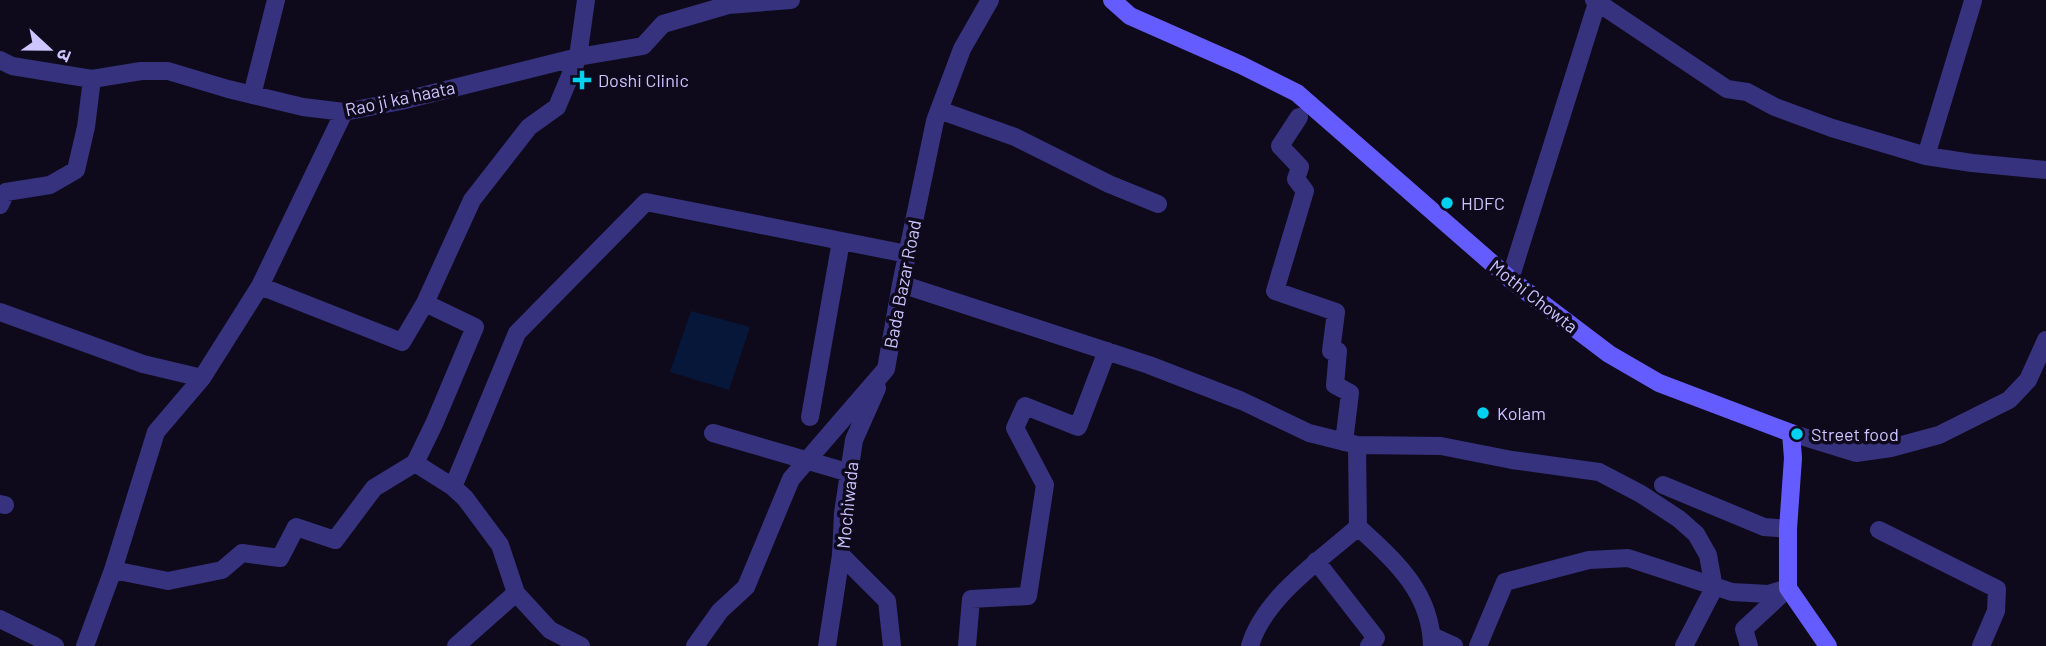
<svg xmlns="http://www.w3.org/2000/svg" width="2046" height="646" viewBox="0 0 2046 646" font-family="Barlow,'Noto Sans Devanagari',sans-serif">
	<style>
		.water { fill: #061739 }
		.lines { fill: none; stroke-linecap: round; stroke-linejoin: round }
		.minor { stroke: #37327e; stroke-width: 18 }
		.secondary { stroke: #655cff; stroke-width: 18 }
		.poi-dot { fill: #00d1f0; stroke: #0e0a1c; stroke-width: 2.5 }
		.labels { text-anchor: middle; dominant-baseline: central; stroke-width: 7; stroke-linejoin: round; paint-order: stroke }
		.poi-label { font-size: 18px; fill: #cdc5ff; stroke: #0e0a1c; text-anchor: start }
		.street-label { font-size: 18px; fill: #cdc5ff; stroke: #0e0a1c }
	</style>
	<rect width="100%" height="100%" fill="#0e0a1c"/>
	<path class="water" d="M 691,311 L 750,327 L 729,390 L 670,372 Z"/>
	<g class="lines">
		<path class="minor" d="M 1594,0 L 1727,89 L 1747,92 L 1775,107 L 1832,128 L 1926,156 L 1972,163 L 2046,170
			M 0,60 L 12,66 L 92,79 L 141,71 L 168,71 L 228,89 L 303,107 L 344,112 L 401,101 L 578,57 L 643,46 L 663,24 L 728,5 L 791,0
			M 252,95 L 276,0
			M 939,110 L 1015,137 L 1109,184 L 1158,204
			M 1299,117 L 1280,146 L 1300,167 L 1296,179 L 1305,191 L 1275,291 L 1336,312 L 1331,351 L 1338,351 L 1335,385 L 1350,393 L 1344,442
			M 1926,156 L 1973,1
			M 0,205 L 6,192 L 50,185 L 76,170 L 86,127 L 92,79
			M 1510,279 L 1597,3
			M 901,284 L 1149,365 L 1242,401 L 1309,433 L 1357,445 L 1441,446 L 1512,460 L 1599,472 L 1641,494 L 1679,519 L 1696,534 L 1708,555 L 1714,588 L 1684,646
			M 260,286 L 344,112
			M 0,312 L 143,364 L 202,378
			M 810,417 L 841,241
			M 713,433 L 850,473
			M 1791,433 L 1856,453 L 1891,448 L 1939,435 L 2009,400 L 2028,380 L 2046,340
			M 1357,445 L 1358,527 C 1395,561 1431,592 1432,646
			M 415,463 L 453,487 L 465,498 L 500,545 L 516,593 L 550,630 L 581,646
			M 1663,485 L 1764,527 L 1788,529
			M 453,487 L 517,333 L 646,202 L 907,254
			M 0,504 L 5,505
			M 1879,530 L 1997,589 L 1996,611 L 1981,646
			M 841,555 L 887,601 L 892,646
			M 1316,561 L 1376,638 L 1369,646
			M 113,570 L 156,432 L 202,378 L 260,286 L 402,342 L 425,303
			M 0,619 L 55,646
			M 1432,636 L 1454,646
			M 85,646 L 113,570 L 168,581 L 222,570 L 242,553 L 280,558 L 296,527 L 335,540 L 374,488 L 415,463 L 434,424 L 475,327 L 425,303 L 472,200 L 529,127 L 557,107 L 578,57 L 586,0
			M 456,646 L 516,593
			M 695,646 L 720,611 L 746,587 L 791,479 L 886,369 L 901,284 L 935,121 L 962,49 L 990,0
			M 827,646 L 841,555 L 843,513 L 854,440 L 877,388
			M 967,646 L 971,599 L 1028,596 L 1045,485 L 1015,428 L 1025,406 L 1078,427 L 1107,351
			M 1250,646 C 1264,597 1322,559 1358,527
			M 1478,646 L 1505,582 L 1589,560 L 1628,558 L 1732,592 L 1768,594 L 1788,588
			M 1749,646 L 1744,629 L 1785,591"/>
		<path class="secondary" d="M 1112,0 L 1130,16 L 1241,65 L 1297,93 L 1510,279 L 1609,354 L 1659,383 L 1791,433 L 1793,458 L 1788,529 L 1788,588 L 1828,646"/>
	</g>
	<g class="poi-dot">
		<path d="M578.5 69.5h7v7h7v7h-7v7h-7v-7h-7v-7h7z"/>
		<circle cx="1447" cy="203" r="7"/>
		<circle cx="1483" cy="413" r="7"/>
		<circle cx="1797" cy="434" r="7"/>
	</g>
	<g class="labels">
		<g class="poi-label">
			<text x="598" y="80">Doshi Clinic</text>
			<text x="1461" y="203">HDFC</text>
			<text x="1497" y="413">Kolam</text>
			<text x="1811" y="434">Street food</text>
		</g>
		<g class="street-label">
			<text transform="translate(400 98) rotate(-12)">Rao ji ka haata</text>
			<text transform="translate(902 284) rotate(-79)">Bada Bazar Road</text>
			<text transform="translate(1534 296) rotate(38)">Mothi Chowta</text>
			<text transform="translate(847 505) rotate(-84)">Mochiwada</text>
		</g>
	</g>
	<g transform="translate(49 49) rotate(112)" stroke="#0e0a1c" stroke-width="5" paint-order="stroke">
	<path d="M0-5L12 26L0 18L-12 26Z" fill="#cdc5ff"/>
	<text y="-10" font-size="19" font-weight="bold" text-anchor="middle" fill="#cdc5ff">उ</text>
	</g>
</svg>
